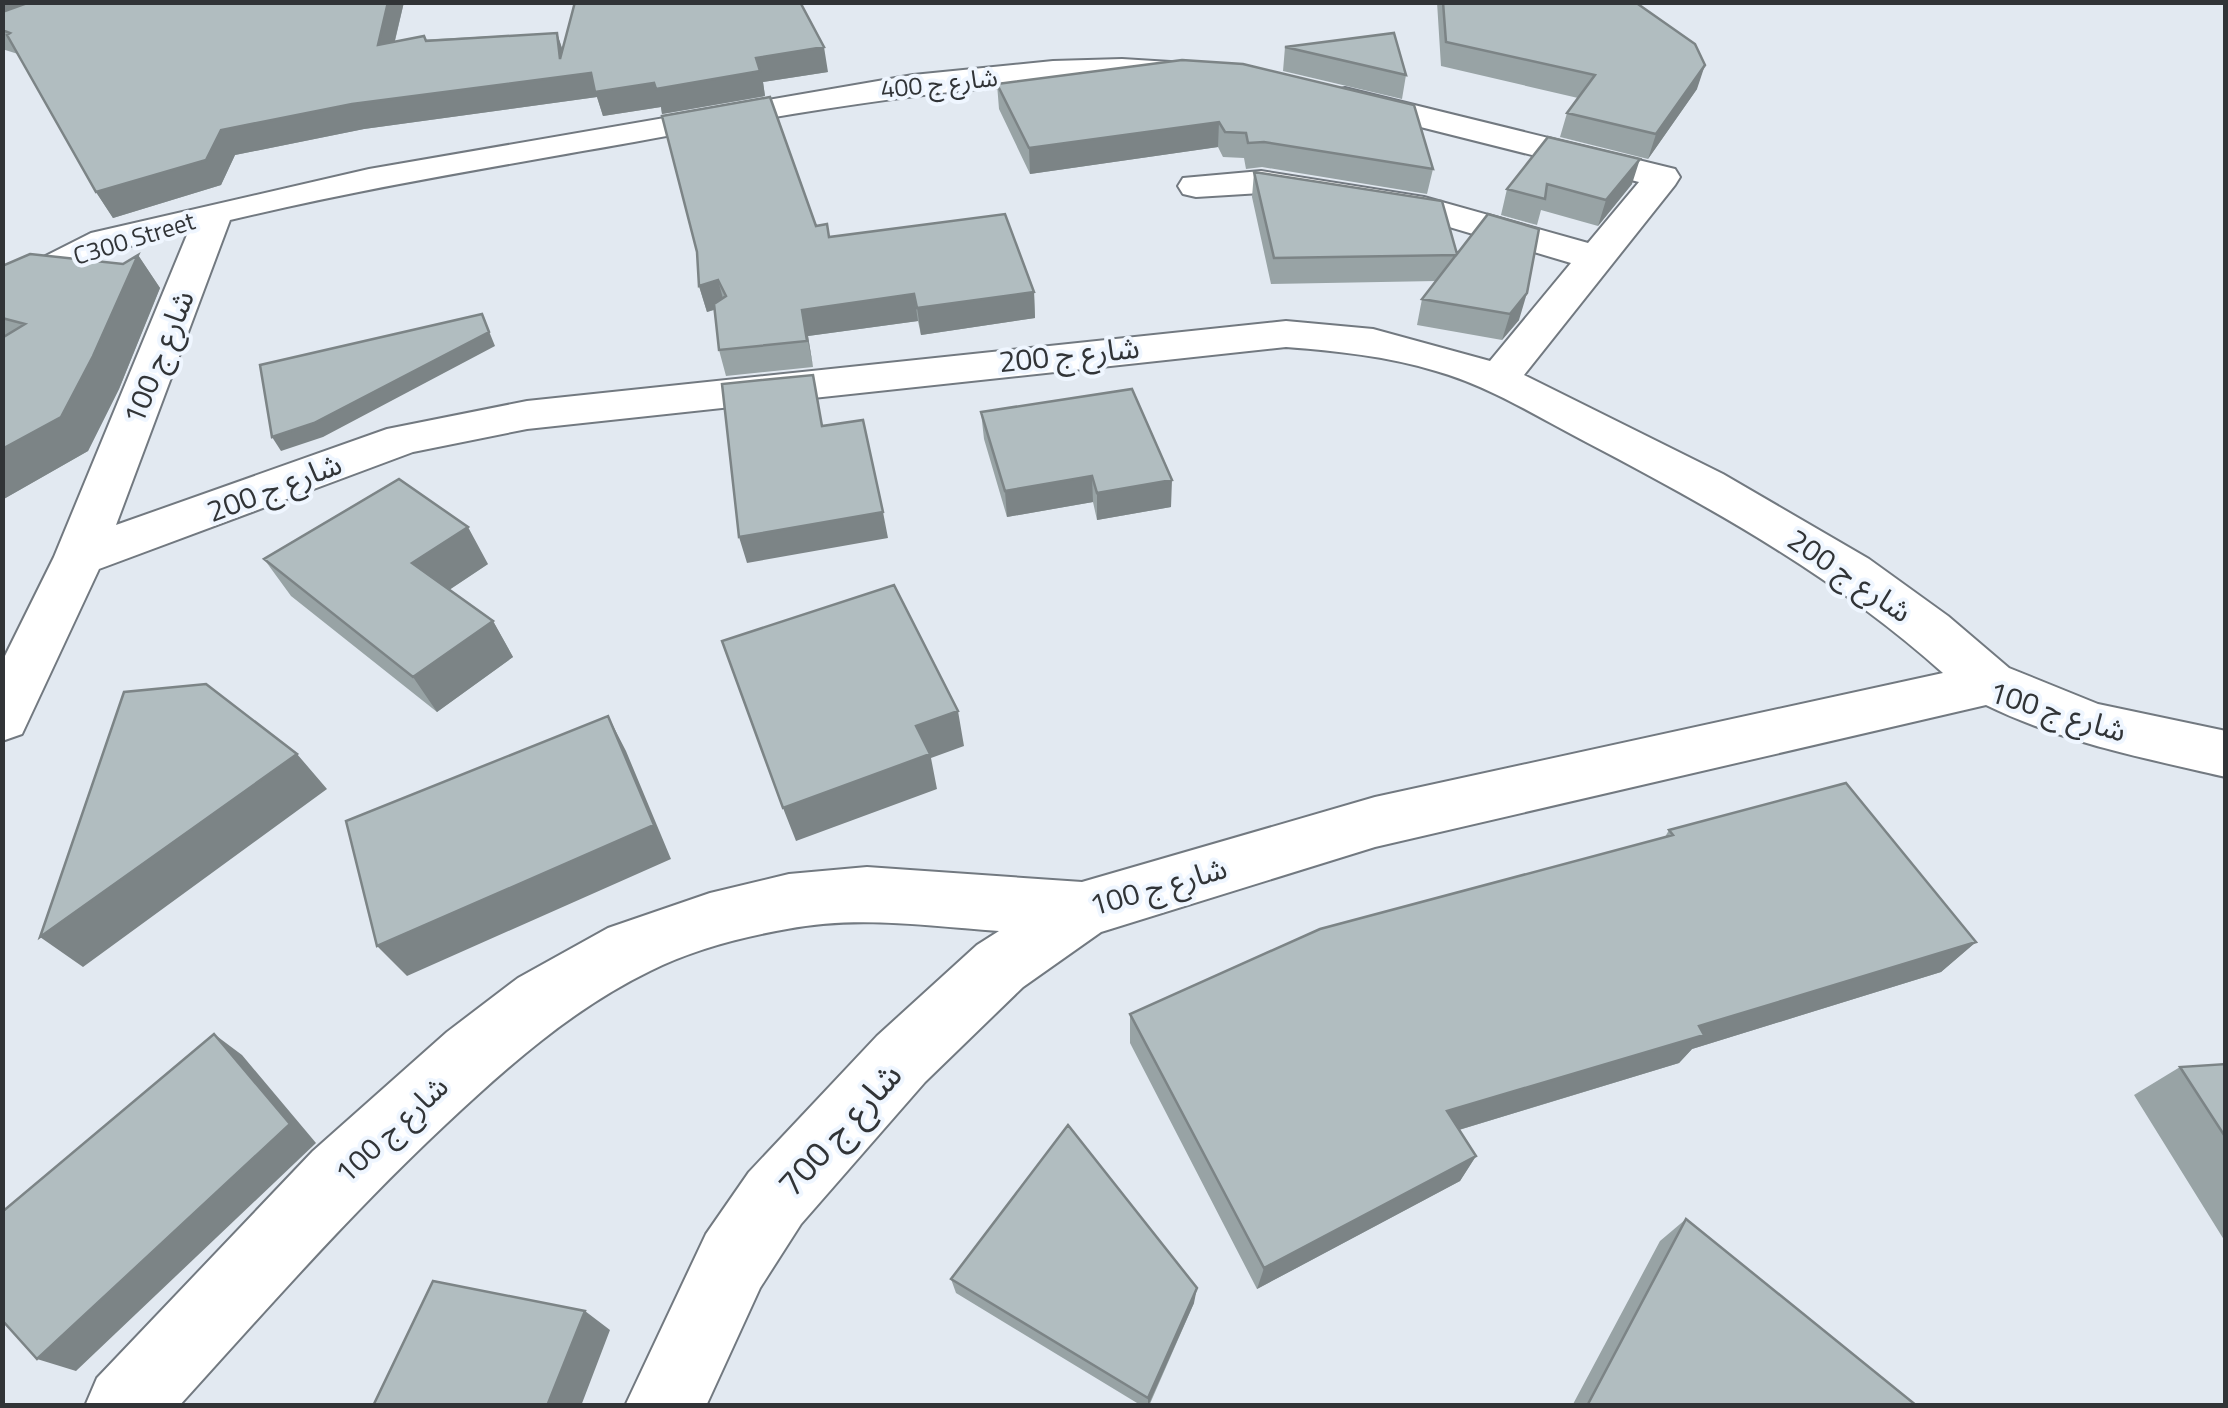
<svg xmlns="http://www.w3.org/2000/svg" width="2228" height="1408" viewBox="0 0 2228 1408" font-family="'Titillium Web','Noto Sans Arabic',sans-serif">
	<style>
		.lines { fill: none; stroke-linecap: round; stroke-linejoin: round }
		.minor-casing { stroke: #727980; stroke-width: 4 }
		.minor { fill: #fff; fill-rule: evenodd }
		.wall { fill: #98a3a5 }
		.shaded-wall { fill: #7c8486 }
		.building { fill: #b1bdc0; stroke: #7c8486; stroke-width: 2.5 }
		.labels { text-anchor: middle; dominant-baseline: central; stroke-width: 8; stroke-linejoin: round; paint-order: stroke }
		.far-street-label { font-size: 25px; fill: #313437; stroke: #eff6ff }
		.street-label { font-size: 30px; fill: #313437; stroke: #eff6ff }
		.near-street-label { font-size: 35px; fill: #313437; stroke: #eff6ff }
	</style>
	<rect width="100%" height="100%" fill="#e2e9f1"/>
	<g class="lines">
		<g class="minor-casing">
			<path id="minor" d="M 1122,59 L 1203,64 L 1208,71 L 1203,78 L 1192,81 C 1002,75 820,108 634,142 C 499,166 364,188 230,220 L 116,525 L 387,429 L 527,401 L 1286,321 L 1373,329 L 1490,361 L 1571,263 L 1419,218 L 1261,193 L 1196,197 L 1183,194 L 1178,186 L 1183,178 L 1261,171 L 1424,197 L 1588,243 L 1639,182 L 1333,105 L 1328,98 L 1333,91 L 1345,88 L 1675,169 L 1680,177 L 1675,185 L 1524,375 L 1723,474 L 1869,559 L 1948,616 L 2009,668 L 2098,704 L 2226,731 L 2226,777 C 2143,758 2062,742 1986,705 L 1375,847 L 1101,932 L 1023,987 L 925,1082 L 801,1224 L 760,1288 L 706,1406 L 625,1406 L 706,1234 L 749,1172 L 877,1036 L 977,945 L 999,931 C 929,926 857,915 787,929 C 742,937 691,950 650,971 C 572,1009 508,1066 445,1125 C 351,1213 266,1310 179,1406 L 85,1406 L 97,1378 L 313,1151 L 447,1032 L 518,978 L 608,928 L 710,893 L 789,874 L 867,867 L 1082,882 L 1375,797 L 1943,673 C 1836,577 1712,508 1586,442 C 1538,417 1489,386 1436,371 C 1386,356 1337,351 1286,347 L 527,429 L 413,452 L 99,569 L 22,734 L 2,741 L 2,662 L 54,557 L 189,230 C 153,239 118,248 85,264 C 57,277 33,299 2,307 L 2,278 L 91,233 L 369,169 L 913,75 L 1053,61 Z"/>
		</g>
		<use href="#minor" class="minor"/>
	</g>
	<path class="wall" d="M 2,2 L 404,2 L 395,41 L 557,33 L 562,49 L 828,72 L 763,82 L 765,96 L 662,114 L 661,107 L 603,116 L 597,97 L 364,129 L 235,155 L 221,185 L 113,218 L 96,192 L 18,54 L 2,49 Z
		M 1437,2 L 1635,2 L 1697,89 L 1648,159 L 1560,137 L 1567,113 L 1578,98 L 1441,66 Z
		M 1285,47 L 1406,75 L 1402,99 L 1283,71 Z
		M 1182,60 L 1433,169 L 1427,194 L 1262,167 L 1246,169 L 1244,158 L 1223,157 L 1218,147 L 1030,174 L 999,109 L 997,84 Z
		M 1548,137 L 1632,184 L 1598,226 L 1541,210 L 1537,225 L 1501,215 L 1507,189 Z
		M 1254,172 L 1457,254 L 1519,320 L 1502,340 L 1417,325 L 1422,299 L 1436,281 L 1271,284 L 1252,197 Z
		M 816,226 L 829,237 L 1034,292 L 1035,318 L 921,335 L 918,321 L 808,336 L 813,367 L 726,376 L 719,350 L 714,310 L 707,312 L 699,286 Z
		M 138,255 L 160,288 L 119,389 L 88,451 L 2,500 L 2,266 L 123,264 Z
		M 981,412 L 1171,507 L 1097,520 L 1093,502 L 1007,517 L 984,439 Z
		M 264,559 L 488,564 L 449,590 L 493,621 L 513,657 L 437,712 L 291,596 Z
		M 1669,830 L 1976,942 L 1941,972 L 1692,1049 L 1679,1063 L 1459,1130 L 1476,1156 L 1460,1181 L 1257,1289 L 1130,1043 L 1130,1014 L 1665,837 Z
		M 2226,1064 L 2226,1243 L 2134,1095 L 2180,1067 Z
		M 1686,1219 L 1917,1406 L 1572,1406 L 1660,1241 Z
		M 951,1279 L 1194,1303 L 1149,1406 L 1142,1406 L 956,1293 Z"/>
	<path class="shaded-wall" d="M 2,2 L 32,2 L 2,14 Z
		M 388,2 L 404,2 L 388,69 L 378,45 Z
		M 557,33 L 565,57 L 591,73 L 756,58 L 824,47 L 828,72 L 763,82 L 765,96 L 662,114 L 661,107 L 603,116 L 597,97 L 364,129 L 235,155 L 221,185 L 113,218 L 96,192 L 221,130 L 560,59 Z
		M 1705,65 L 1697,89 L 1648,159 L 1656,134 Z
		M 1219,122 L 1218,147 L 1030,174 L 1029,148 Z
		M 1640,159 L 1632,184 L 1598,226 L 1606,200 Z
		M 138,255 L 160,288 L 119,389 L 88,451 L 2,500 L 2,449 Z
		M 718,280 L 725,306 L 707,312 L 699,286 Z
		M 1034,292 L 1035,318 L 921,335 L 917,308 Z
		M 1527,293 L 1519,320 L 1502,340 L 1510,314 Z
		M 914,294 L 918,321 L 808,336 L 813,367 L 802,310 Z
		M 482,314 L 495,346 L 323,437 L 281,451 L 272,437 Z
		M 1092,476 L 1093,502 L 1007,517 L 1005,491 Z
		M 1172,480 L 1171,507 L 1097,520 L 1097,493 Z
		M 883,512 L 888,538 L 747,563 L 739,537 Z
		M 468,527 L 488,564 L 434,600 L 412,563 Z
		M 493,621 L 513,657 L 437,712 L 413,677 Z
		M 958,711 L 964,746 L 931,758 L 937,789 L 796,841 L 783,808 L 916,726 Z
		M 608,716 L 626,751 L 671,859 L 407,976 L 377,946 Z
		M 297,754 L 327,789 L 83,967 L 40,937 Z
		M 1976,942 L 1941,972 L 1692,1049 L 1679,1063 L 1432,1138 L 1447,1111 L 1699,1026 Z
		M 214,1034 L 242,1055 L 316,1143 L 76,1371 L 37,1359 Z
		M 1476,1156 L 1460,1181 L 1257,1289 L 1264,1268 Z
		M 1197,1288 L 1194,1303 L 1148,1406 L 1148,1398 Z
		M 585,1311 L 610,1330 L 581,1406 L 547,1406 Z"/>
	<path class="building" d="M 30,2 L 388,2 L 378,45 L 424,36 L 426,41 L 557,33 L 560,59 L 575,2 L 800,2 L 824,47 L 756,58 L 760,71 L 656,89 L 654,83 L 595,92 L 591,73 L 352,104 L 221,130 L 206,160 L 96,192 L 7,35 L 10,33 L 2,30 L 2,12 Z
		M 1443,2 L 1635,2 L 1695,44 L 1705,65 L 1656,134 L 1567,113 L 1595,75 L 1446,42 Z
		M 1394,33 L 1406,75 L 1285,47 Z
		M 1182,60 L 1243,64 L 1414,105 L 1433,169 L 1264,142 L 1248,143 L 1246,133 L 1225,132 L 1219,122 L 1029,148 L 997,84 Z
		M 770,97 L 816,226 L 827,224 L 829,237 L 1005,214 L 1034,292 L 917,308 L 914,294 L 802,310 L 807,341 L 719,350 L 714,304 L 726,296 L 718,280 L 699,286 L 697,252 L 662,116 Z
		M 1548,137 L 1640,159 L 1606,200 L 1547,184 L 1545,199 L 1507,189 Z
		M 1254,172 L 1442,201 L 1457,254 L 1488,214 L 1539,229 L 1527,293 L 1510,314 L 1422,299 L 1456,255 L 1274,258 Z
		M 30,254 L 123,264 L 138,255 L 93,356 L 61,417 L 2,449 L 2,338 L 25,324 L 2,318 L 2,266 Z
		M 482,314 L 489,332 L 314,423 L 272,437 L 260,365 Z
		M 813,375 L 822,426 L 863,420 L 883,512 L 739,537 L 722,384 Z
		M 1132,389 L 1172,480 L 1097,493 L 1092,476 L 1005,491 L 981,412 Z
		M 399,479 L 468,527 L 412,563 L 493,621 L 413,677 L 264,559 Z
		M 894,585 L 958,711 L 916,726 L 930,754 L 783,808 L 722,641 Z
		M 206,684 L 297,754 L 40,937 L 124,692 Z
		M 608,716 L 654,825 L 377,946 L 346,821 Z
		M 1846,783 L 1976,942 L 1699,1026 L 1704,1035 L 1447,1111 L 1476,1156 L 1264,1268 L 1130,1014 L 1320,929 L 1673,835 L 1669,830 Z
		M 214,1034 L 290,1124 L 37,1359 L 2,1320 L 2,1212 Z
		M 2226,1064 L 2226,1138 L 2180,1067 Z
		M 1068,1125 L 1197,1288 L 1148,1398 L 951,1279 Z
		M 1686,1219 L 1917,1406 L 1587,1406 Z
		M 433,1281 L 585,1311 L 547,1406 L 373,1406 Z"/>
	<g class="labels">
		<g class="far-street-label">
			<text transform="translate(939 83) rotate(-6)">شارع ج 400</text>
			<text transform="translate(134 238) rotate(-17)">C300 Street</text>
		</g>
		<g class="street-label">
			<text transform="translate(1069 354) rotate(-6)">شارع ج 200</text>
			<text transform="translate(158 357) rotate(-68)">شارع ج 100</text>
			<text transform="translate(274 487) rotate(-21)">شارع ج 200</text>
			<text transform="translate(1850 575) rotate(34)">شارع ج 200</text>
			<text transform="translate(2058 711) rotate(17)">شارع ج 100</text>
			<text transform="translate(1158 886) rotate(-16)">شارع ج 100</text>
			<text transform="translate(391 1129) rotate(-43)">شارع ج 100</text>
		</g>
		<g class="near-street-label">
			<text transform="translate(839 1129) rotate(-48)">شارع ج 700</text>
		</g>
	</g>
	<rect width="2228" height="1408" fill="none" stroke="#313437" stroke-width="10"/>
</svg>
